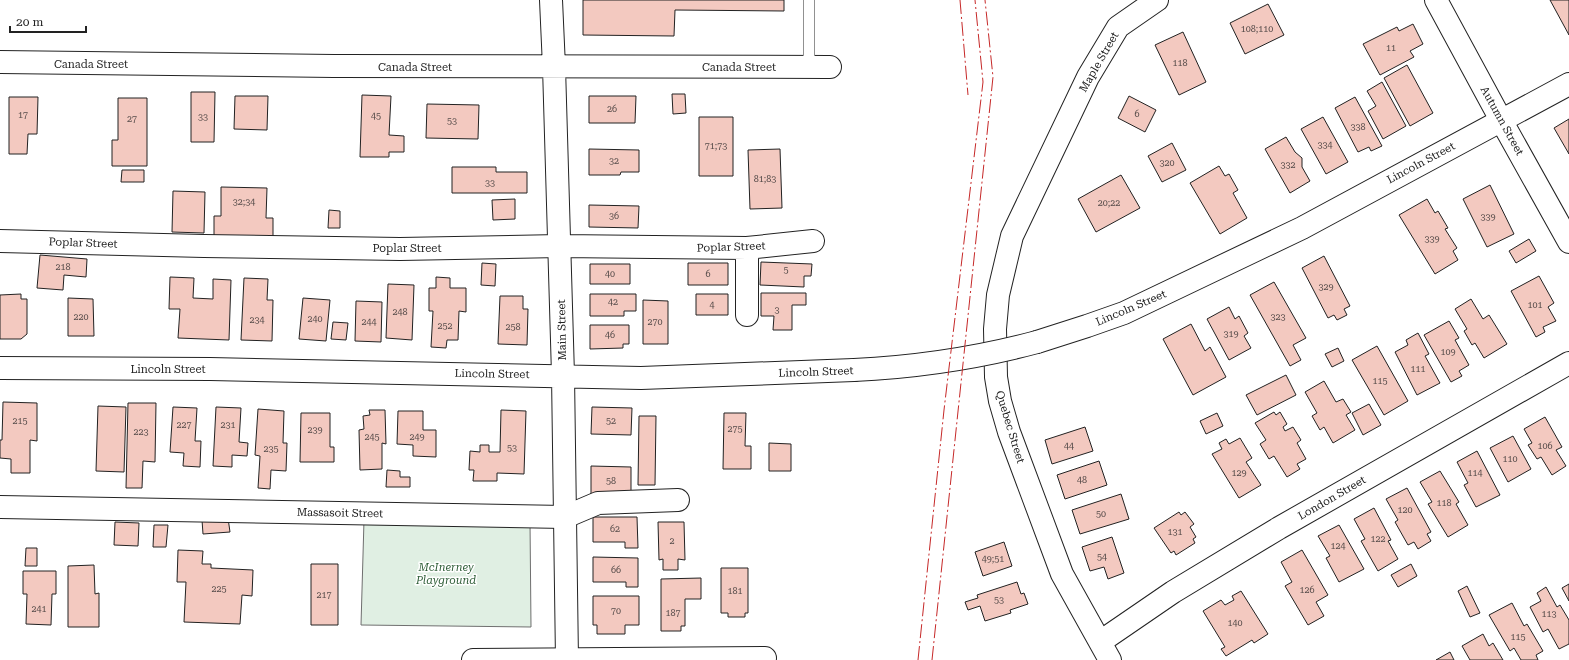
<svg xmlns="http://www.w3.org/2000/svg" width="1569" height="660" viewBox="0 0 1569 660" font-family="'Roboto Serif',serif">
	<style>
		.green { fill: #e0efe3; stroke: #6f6f6f }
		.building { fill: #f3c9c0; stroke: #222 }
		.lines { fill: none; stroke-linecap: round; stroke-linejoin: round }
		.service-casing { stroke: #222; stroke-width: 12 }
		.minor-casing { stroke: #222; stroke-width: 24 }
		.tertiary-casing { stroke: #222; stroke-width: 24 }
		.service { stroke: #fff; stroke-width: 11 }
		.minor { stroke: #fff; stroke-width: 22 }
		.tertiary { stroke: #fff; stroke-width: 22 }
		.tertiary-bridge-casing { stroke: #222; stroke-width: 24; stroke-linecap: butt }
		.tertiary-bridge { stroke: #fff; stroke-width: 22 }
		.power { stroke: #c62828; stroke-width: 1; stroke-dasharray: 14 3 2 3; stroke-linecap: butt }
		.labels { text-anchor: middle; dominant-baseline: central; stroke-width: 3; stroke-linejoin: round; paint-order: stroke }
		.number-label { font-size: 9px; fill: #564c4a }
		.street-label { font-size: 11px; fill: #222; stroke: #fff }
		.park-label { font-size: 11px; font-style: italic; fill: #2f5e38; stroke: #fff }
	</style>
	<rect width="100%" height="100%" fill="#fff"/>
	<path class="green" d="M 364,520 L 530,522 L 531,627 L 361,625 Z"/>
	<path class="building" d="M 583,0 L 784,0 L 784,11 L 675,10 L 674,36 L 583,35 Z
		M 1550,0 L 1569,0 L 1569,35 Z
		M 1268,4 L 1284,35 L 1245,54 L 1230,23 Z
		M 1413,24 L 1423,44 L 1410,51 L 1414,57 L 1380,75 L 1363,44 L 1397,27 L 1399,31 Z
		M 1183,32 L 1206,82 L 1179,95 L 1155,45 Z
		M 1407,65 L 1433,113 L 1410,126 L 1384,78 Z
		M 1382,82 L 1406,126 L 1383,139 L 1368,111 L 1376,106 L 1367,91 Z
		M 191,92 L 215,92 L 214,142 L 191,142 Z
		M 672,94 L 685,94 L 686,113 L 673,114 Z
		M 362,95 L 391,96 L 389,135 L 404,136 L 404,152 L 389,152 L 389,157 L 360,157 Z
		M 235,96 L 268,96 L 267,130 L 234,129 Z
		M 589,96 L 636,96 L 635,123 L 589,123 Z
		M 1129,96 L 1156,110 L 1145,132 L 1118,118 Z
		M 9,97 L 38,97 L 37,134 L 28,134 L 27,154 L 9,154 Z
		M 1355,97 L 1382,146 L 1371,151 L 1369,147 L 1358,152 L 1335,108 Z
		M 118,98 L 147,98 L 147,166 L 112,166 L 112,140 L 118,140 Z
		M 427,104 L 479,105 L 478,139 L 426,138 Z
		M 699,117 L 733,117 L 733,176 L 699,176 Z
		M 1323,117 L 1348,162 L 1326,174 L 1301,129 Z
		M 1569,119 L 1569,154 L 1554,128 Z
		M 1286,137 L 1295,152 L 1302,158 L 1302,167 L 1310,181 L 1290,193 L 1265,149 Z
		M 1172,143 L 1186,170 L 1162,182 L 1148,156 Z
		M 589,149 L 639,150 L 639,172 L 621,172 L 620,175 L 589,175 Z
		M 780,149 L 782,208 L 750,209 L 748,150 Z
		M 1219,166 L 1225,176 L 1229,174 L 1238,190 L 1233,193 L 1247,218 L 1220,234 L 1190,183 Z
		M 452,167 L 496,167 L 496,172 L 527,172 L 527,193 L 452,193 Z
		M 122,170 L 144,170 L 144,182 L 121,182 Z
		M 1121,175 L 1140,208 L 1096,232 L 1078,199 Z
		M 1490,185 L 1514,234 L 1487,247 L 1463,199 Z
		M 221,187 L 267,188 L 266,218 L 273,218 L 273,237 L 214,236 L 214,216 L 221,216 Z
		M 173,191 L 205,192 L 204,233 L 172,232 Z
		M 515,199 L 515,219 L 493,220 L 492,200 Z
		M 1427,199 L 1435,213 L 1438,211 L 1448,228 L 1445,229 L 1457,248 L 1453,251 L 1458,260 L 1435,274 L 1399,215 Z
		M 589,205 L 639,206 L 638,228 L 589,227 Z
		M 329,210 L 340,211 L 340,228 L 328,228 Z
		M 1529,239 L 1536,251 L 1516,263 L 1509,251 Z
		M 40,255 L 87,259 L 86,277 L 64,275 L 63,290 L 37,288 Z
		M 1324,256 L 1350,306 L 1344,309 L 1347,315 L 1337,320 L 1334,315 L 1328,318 L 1302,268 Z
		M 761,262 L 812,264 L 811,276 L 804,276 L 804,287 L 760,285 Z
		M 482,263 L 496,264 L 495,286 L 481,285 Z
		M 688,263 L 728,263 L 728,285 L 688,285 Z
		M 590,264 L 630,264 L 630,284 L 590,284 Z
		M 1539,276 L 1554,303 L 1548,307 L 1556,321 L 1543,327 L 1545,332 L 1536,337 L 1511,291 Z
		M 170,277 L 194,278 L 193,298 L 213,299 L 213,279 L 231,280 L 229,340 L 178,338 L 180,309 L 169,309 Z
		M 436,277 L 450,278 L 450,288 L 466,288 L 466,312 L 459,311 L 458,340 L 447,340 L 446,348 L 431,347 L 433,311 L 429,311 L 429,288 L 436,288 Z
		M 244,278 L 268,279 L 267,300 L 273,300 L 272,341 L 241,340 Z
		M 1274,282 L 1306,338 L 1293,345 L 1301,360 L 1290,366 L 1250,295 Z
		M 388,284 L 414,285 L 412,340 L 386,338 Z
		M 761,293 L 806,293 L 806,305 L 792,305 L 792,330 L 773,330 L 774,316 L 761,316 Z
		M 21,294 L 21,299 L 27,299 L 27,334 L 21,339 L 0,339 L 0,295 Z
		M 590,294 L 636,294 L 636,311 L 624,311 L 624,316 L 590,316 Z
		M 696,294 L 728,294 L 728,315 L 696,315 Z
		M 500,296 L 523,296 L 523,309 L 528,309 L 527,345 L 498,344 Z
		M 68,298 L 93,299 L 94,336 L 68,336 Z
		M 303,298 L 330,300 L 326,341 L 299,339 Z
		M 1471,299 L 1483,319 L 1489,315 L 1507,344 L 1484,358 L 1475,343 L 1472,345 L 1464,331 L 1467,329 L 1455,309 Z
		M 643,300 L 668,301 L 668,344 L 643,344 Z
		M 356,301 L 382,302 L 381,342 L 355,341 Z
		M 1229,307 L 1235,319 L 1239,316 L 1248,333 L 1244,336 L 1251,348 L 1229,360 L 1207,319 Z
		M 1449,321 L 1459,338 L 1455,340 L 1469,365 L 1459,371 L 1462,376 L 1451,382 L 1424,335 Z
		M 333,322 L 348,323 L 346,340 L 331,339 Z
		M 1191,324 L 1205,351 L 1210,347 L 1226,377 L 1193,395 L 1163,339 Z
		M 590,325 L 629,325 L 629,344 L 623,344 L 623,348 L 590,349 Z
		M 1418,333 L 1429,354 L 1425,356 L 1440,383 L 1417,395 L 1395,352 L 1408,345 L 1406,340 Z
		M 1377,346 L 1408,401 L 1384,415 L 1352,360 Z
		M 1338,348 L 1344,361 L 1332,367 L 1325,354 Z
		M 1286,375 L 1296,395 L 1257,415 L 1246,395 Z
		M 1324,381 L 1336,402 L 1343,399 L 1351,412 L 1346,415 L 1355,430 L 1333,443 L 1324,427 L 1320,430 L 1312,416 L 1317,413 L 1305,392 Z
		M 3,402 L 37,403 L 37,441 L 30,440 L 30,473 L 11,473 L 11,459 L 0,458 L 0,440 L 2,440 Z
		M 128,403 L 156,403 L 155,462 L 143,461 L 142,488 L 126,488 Z
		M 1369,404 L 1381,425 L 1363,435 L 1352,413 Z
		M 98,406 L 126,407 L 124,472 L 96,471 Z
		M 173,407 L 197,408 L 195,441 L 201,441 L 200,467 L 183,466 L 184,453 L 170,452 Z
		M 216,407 L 241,408 L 239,442 L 248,443 L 247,456 L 232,455 L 232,467 L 213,466 Z
		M 592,407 L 632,408 L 631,435 L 591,434 Z
		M 258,409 L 284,411 L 283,443 L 287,443 L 286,471 L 271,470 L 270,489 L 258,488 L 260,456 L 255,455 Z
		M 369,410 L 385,410 L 386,444 L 382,443 L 382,469 L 360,470 L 359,430 L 364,429 L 363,416 L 370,415 Z
		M 501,410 L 526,411 L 524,474 L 497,473 L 497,481 L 473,481 L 474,470 L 469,470 L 470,451 L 480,452 L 480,445 L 489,445 L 489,452 L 500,452 Z
		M 398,411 L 423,411 L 423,430 L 436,430 L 436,457 L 413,456 L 413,445 L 397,444 Z
		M 1274,412 L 1276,415 L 1280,412 L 1287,424 L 1283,427 L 1285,431 L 1293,427 L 1301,440 L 1297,443 L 1306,459 L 1297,464 L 1300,469 L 1287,477 L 1274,456 L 1269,459 L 1260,444 L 1266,440 L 1255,423 Z
		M 301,413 L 330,413 L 330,447 L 334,447 L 334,462 L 300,462 Z
		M 724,413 L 746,413 L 745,446 L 751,446 L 751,469 L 723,469 Z
		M 1217,413 L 1223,426 L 1206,434 L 1200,421 Z
		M 639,416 L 656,416 L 655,485 L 638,485 Z
		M 1545,417 L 1562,447 L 1556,450 L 1566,466 L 1552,475 L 1541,457 L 1537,459 L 1528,445 L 1532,443 L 1524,429 Z
		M 1085,427 L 1093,451 L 1052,464 L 1045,440 Z
		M 1513,436 L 1531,469 L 1508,482 L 1490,448 Z
		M 1240,438 L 1252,458 L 1246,462 L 1261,485 L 1239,498 L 1212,454 L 1222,449 L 1219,443 L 1226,439 L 1229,444 Z
		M 769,443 L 791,444 L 791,471 L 769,471 Z
		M 1477,451 L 1500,495 L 1476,507 L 1464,485 L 1468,483 L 1457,462 Z
		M 1099,461 L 1107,485 L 1065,499 L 1057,475 Z
		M 591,466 L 631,467 L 631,495 L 591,495 Z
		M 387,470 L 400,471 L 400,477 L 410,477 L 410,487 L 386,487 Z
		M 1440,471 L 1459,502 L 1456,504 L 1468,525 L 1448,537 L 1428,504 L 1432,502 L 1420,482 Z
		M 1407,488 L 1431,532 L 1427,534 L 1431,541 L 1418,549 L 1414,542 L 1408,545 L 1395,522 L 1398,520 L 1386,499 Z
		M 1121,494 L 1129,519 L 1080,534 L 1072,510 Z
		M 1374,508 L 1391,540 L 1388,541 L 1398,559 L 1378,571 L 1361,541 L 1365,539 L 1354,519 Z
		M 1179,512 L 1181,515 L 1185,512 L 1194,524 L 1190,527 L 1196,537 L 1193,539 L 1195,543 L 1176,555 L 1174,551 L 1171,553 L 1154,528 Z
		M 593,517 L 637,517 L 638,548 L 625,548 L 625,542 L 593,542 Z
		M 228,518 L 230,532 L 203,534 L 202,520 Z
		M 115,522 L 139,523 L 138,546 L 114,545 Z
		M 658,522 L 684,522 L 685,560 L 678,559 L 678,570 L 663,570 L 663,559 L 659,560 Z
		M 154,525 L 168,525 L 166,547 L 153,547 Z
		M 1339,525 L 1364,569 L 1339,582 L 1326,558 L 1330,556 L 1318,536 Z
		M 1112,537 L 1124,573 L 1108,579 L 1104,567 L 1090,571 L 1082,547 Z
		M 1004,542 L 1012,566 L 983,576 L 975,552 Z
		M 26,548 L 37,548 L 37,566 L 25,566 Z
		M 178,550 L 203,551 L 202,564 L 211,564 L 211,568 L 253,570 L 252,596 L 242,595 L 240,624 L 184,622 L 186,582 L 177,582 Z
		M 1302,550 L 1328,595 L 1316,602 L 1324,616 L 1308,625 L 1285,586 L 1292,582 L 1281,562 Z
		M 593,557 L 638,558 L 638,587 L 626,587 L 626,582 L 593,582 Z
		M 311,564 L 338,564 L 338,625 L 311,625 Z
		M 1411,564 L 1417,576 L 1398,587 L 1391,575 Z
		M 94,565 L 95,594 L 99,593 L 99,627 L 68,627 L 68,566 Z
		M 721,568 L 748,568 L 748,613 L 745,613 L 745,617 L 728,617 L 728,613 L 721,613 Z
		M 23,571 L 56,571 L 56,594 L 52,594 L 51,625 L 26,624 L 27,594 L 23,594 Z
		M 701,578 L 701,599 L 685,599 L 685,626 L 681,626 L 681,631 L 661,631 L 661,579 Z
		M 1017,582 L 1021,594 L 1024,593 L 1028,604 L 1010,610 L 1011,613 L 985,621 L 980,606 L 968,610 L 965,602 L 978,598 L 977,595 Z
		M 1569,584 L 1569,601 L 1562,588 Z
		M 1467,586 L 1480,613 L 1470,617 L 1458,591 Z
		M 1546,587 L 1557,607 L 1560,605 L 1569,620 L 1569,644 L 1559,649 L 1548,629 L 1543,632 L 1530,607 L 1541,601 L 1537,593 Z
		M 1241,591 L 1268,634 L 1254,643 L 1252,640 L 1226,656 L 1221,649 L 1225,647 L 1203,611 L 1221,600 L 1225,605 L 1234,600 L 1232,596 Z
		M 593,596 L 639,596 L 639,625 L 625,625 L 625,634 L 597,634 L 597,625 L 593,625 Z
		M 1512,603 L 1524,626 L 1527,624 L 1543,651 L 1536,655 L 1538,660 L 1521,660 L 1514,648 L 1510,651 L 1489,615 Z
		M 1483,634 L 1489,646 L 1493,643 L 1503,660 L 1470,660 L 1462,646 Z
		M 1450,652 L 1454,660 L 1436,660 Z"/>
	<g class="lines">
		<g class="service-casing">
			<path id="service" d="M 809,67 L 809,0"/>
		</g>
		<g class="minor-casing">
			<path id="minor" d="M 551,0 L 554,67 L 563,375
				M 1436,0 L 1501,120 L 1569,242
				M 0,62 L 334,66 L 830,67
				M 0,241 L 204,246 L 400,249 L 560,246 L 747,248 L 813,241
				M 747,248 L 747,315
				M 0,507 L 565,517 L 598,503 L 678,500
				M 1100,642 L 1173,592 L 1279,528 L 1569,363
				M 473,660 L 765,658
				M 1110,660 L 1062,574 L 1009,432 L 1000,401 L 996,377 L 995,329 L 998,295 L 1012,236 L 1088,77 L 1118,27 L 1157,0"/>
		</g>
		<g class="tertiary-casing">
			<path id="tertiary" d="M 1037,342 L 1087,326 L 1124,313 L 1302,228 L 1569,84
				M 0,368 L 210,369 L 641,378 L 854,370
				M 563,375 L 567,660"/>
		</g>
		<use href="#service" class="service"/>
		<use href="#minor" class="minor"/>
		<use href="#tertiary" class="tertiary"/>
		<g class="tertiary-bridge-casing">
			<path id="tertiary-bridge" d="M 854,370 C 916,367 977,358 1037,342"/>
		</g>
		<use href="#tertiary-bridge" class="tertiary-bridge"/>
		<path class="power" d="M 960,0 L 968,95
			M 918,660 L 944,410 L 983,82 L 975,0
			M 932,660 L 993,77 L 985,0"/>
	</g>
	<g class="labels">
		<g class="number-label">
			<text x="1257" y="29">108;110</text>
			<text x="1391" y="48">11</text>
			<text x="1180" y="63">118</text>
			<text x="612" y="109">26</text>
			<text x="1137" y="114">6</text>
			<text x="23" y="115">17</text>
			<text x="376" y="116">45</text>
			<text x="203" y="117">33</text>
			<text x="132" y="119">27</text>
			<text x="452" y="121">53</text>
			<text x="1358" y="127">338</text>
			<text x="1325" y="145">334</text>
			<text x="716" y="146">71;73</text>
			<text x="614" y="161">32</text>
			<text x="1167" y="163">320</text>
			<text x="1288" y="165">332</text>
			<text x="765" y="179">81;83</text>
			<text x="490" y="183">33</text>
			<text x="244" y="202">32;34</text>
			<text x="1109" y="203">20;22</text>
			<text x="614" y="216">36</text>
			<text x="1488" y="217">339</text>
			<text x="1432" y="239">339</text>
			<text x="63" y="267">218</text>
			<text x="786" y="270">5</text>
			<text x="610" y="274">40</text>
			<text x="708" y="274">6</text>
			<text x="1326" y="287">329</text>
			<text x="613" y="302">42</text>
			<text x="712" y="305">4</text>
			<text x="1535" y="305">101</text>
			<text x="777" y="310">3</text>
			<text x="400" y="312">248</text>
			<text x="81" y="317">220</text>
			<text x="1278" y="317">323</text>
			<text x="315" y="319">240</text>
			<text x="257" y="320">234</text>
			<text x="369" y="322">244</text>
			<text x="655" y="322">270</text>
			<text x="445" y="326">252</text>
			<text x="513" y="327">258</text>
			<text x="1231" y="334">319</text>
			<text x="610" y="335">46</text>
			<text x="1448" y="352">109</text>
			<text x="1418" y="369">111</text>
			<text x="1380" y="381">115</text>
			<text x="20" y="421">215</text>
			<text x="611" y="421">52</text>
			<text x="184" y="425">227</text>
			<text x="228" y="425">231</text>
			<text x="735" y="429">275</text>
			<text x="315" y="430">239</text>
			<text x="141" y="432">223</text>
			<text x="372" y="437">245</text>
			<text x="417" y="437">249</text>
			<text x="1069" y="446">44</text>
			<text x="1545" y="446">106</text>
			<text x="512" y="448">53</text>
			<text x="271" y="449">235</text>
			<text x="1510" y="459">110</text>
			<text x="1239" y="473">129</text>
			<text x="1475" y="473">114</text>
			<text x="1082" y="480">48</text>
			<text x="611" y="481">58</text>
			<text x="1444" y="503">118</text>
			<text x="1405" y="510">120</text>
			<text x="1101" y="514">50</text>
			<text x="615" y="529">62</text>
			<text x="1175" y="532">131</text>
			<text x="1378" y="539">122</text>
			<text x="672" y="541">2</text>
			<text x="1338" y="546">124</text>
			<text x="1102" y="557">54</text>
			<text x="993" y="559">49;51</text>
			<text x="616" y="570">66</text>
			<text x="219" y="589">225</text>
			<text x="1307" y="590">126</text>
			<text x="735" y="591">181</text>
			<text x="324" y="595">217</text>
			<text x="999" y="600">53</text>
			<text x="39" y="609">241</text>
			<text x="616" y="611">70</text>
			<text x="673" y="613">187</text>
			<text x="1549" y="614">113</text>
			<text x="1235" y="623">140</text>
			<text x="1518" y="637">115</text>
		</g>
		<g class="street-label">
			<text transform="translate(1099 62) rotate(-60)">Maple Street</text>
			<text x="91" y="64">Canada Street</text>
			<text x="415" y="67">Canada Street</text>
			<text x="739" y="67">Canada Street</text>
			<text transform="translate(1502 121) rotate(61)">Autumn Street</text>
			<text transform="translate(1421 163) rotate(-28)">Lincoln Street</text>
			<text transform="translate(83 243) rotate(2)">Poplar Street</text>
			<text transform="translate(731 247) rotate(-2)">Poplar Street</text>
			<text x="407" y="248">Poplar Street</text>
			<text transform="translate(1131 308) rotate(-23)">Lincoln Street</text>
			<text transform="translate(562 330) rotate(-91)">Main Street</text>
			<text x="168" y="369">Lincoln Street</text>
			<text transform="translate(816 372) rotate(-2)">Lincoln Street</text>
			<text transform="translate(492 374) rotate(1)">Lincoln Street</text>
			<text transform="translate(1010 427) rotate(73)">Quebec Street</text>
			<text transform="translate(1332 498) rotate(-30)">London Street</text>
			<text transform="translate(340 513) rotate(1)">Massasoit Street</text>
		</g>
		<g class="park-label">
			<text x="446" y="567">McInerney<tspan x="446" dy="13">Playground</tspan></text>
		</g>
	</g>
	<path d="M10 26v6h76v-6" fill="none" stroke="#222222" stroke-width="2"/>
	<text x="16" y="26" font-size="12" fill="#222222" stroke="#ffffff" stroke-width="3" paint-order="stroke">20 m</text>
</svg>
